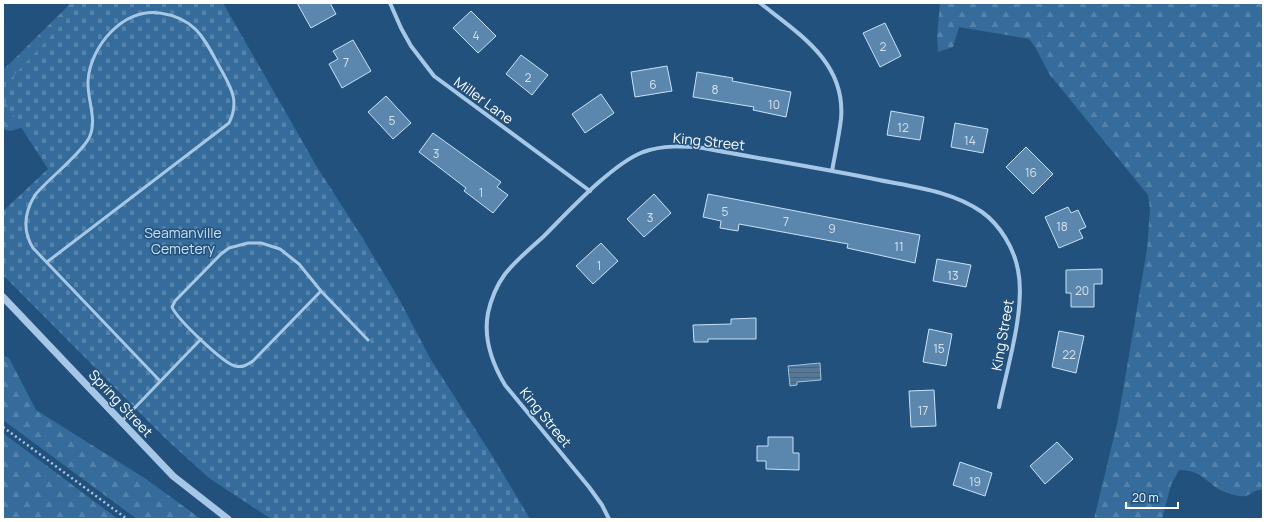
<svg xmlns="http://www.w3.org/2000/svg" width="1266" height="522" viewBox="0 0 1266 522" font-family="Manrope,sans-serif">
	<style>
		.forest { fill: url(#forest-firs) }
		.cemetery { fill: url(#cemetery-stones) }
		.water { fill: url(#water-rules); stroke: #9ac4e7 }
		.building { fill: #5b87ae; stroke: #cae1f5 }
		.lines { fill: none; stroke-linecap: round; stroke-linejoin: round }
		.path { stroke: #a6c8e6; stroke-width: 2.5; stroke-dasharray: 2 3; stroke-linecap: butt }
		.service { stroke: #a6c8e6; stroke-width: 3 }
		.minor { stroke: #a6c8e6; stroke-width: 4 }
		.tertiary { stroke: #a6c8e6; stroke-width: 7 }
		.labels { text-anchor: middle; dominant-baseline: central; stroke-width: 3; stroke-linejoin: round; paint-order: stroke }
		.number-label { font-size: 12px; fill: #d6e1eb }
		.street-label { font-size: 14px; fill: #fff; stroke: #22517d }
		.park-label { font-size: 14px; fill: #cae1f5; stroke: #22517d }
	</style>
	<defs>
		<pattern id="forest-firs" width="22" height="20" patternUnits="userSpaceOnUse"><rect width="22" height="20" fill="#356c9b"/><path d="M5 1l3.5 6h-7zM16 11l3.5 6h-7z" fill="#5382aa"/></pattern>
		<pattern id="cemetery-stones" width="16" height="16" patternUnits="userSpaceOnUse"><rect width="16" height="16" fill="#356c9b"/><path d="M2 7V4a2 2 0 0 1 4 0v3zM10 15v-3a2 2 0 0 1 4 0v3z" fill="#5382aa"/></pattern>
		<pattern id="water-rules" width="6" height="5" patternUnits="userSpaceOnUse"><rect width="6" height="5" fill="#567898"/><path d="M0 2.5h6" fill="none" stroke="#516272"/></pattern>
	</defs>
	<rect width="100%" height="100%" fill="#22517d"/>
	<path class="forest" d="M 71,3 L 122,3 L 41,122 L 10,131 L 3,129 L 3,70 Z
		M 940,3 L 1263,3 L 1263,490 C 1256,489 1252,494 1246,496 C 1241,497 1233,495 1228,493 C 1207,487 1206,470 1179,470 L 1171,485 L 1162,519 L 1094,519 L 1118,420 L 1147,249 L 1150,209 L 1148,195 L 1050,75 C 1043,63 1038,50 1029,39 L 959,27 L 953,47 L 938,52 L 937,37 Z
		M 3,355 L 9,358 L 36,410 L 146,479 L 201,519 L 137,519 L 3,420 Z
		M 3,433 L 118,519 L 3,519 Z"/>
	<path class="cemetery" d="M 82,3 L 223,3 L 317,167 L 362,237 L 399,299 L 431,360 L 493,457 L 530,519 L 271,519 L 209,478 L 166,439 L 3,275 L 3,211 L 48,169 L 3,99 L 3,87 Z"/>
	<path class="water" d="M 820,363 L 821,380 L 797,382 L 797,385 L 790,386 L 788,366 Z"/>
	<path class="building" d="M 297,3 L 330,3 L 336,14 L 311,28 Z
		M 471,11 L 496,36 L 478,53 L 453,28 Z
		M 885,23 L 901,56 L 880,67 L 863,33 Z
		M 353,40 L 371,71 L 342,88 L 329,64 L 338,59 L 333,51 Z
		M 521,55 L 548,75 L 532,95 L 506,74 Z
		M 667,66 L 672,91 L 635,97 L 631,72 Z
		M 697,72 L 733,78 L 732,81 L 791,92 L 786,117 L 753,110 L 754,107 L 693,97 Z
		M 601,94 L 614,113 L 585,133 L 572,114 Z
		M 386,96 L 411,123 L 393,139 L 368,112 Z
		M 891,111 L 924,117 L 920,140 L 887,135 Z
		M 955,123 L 988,129 L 983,153 L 951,147 Z
		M 433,133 L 501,182 L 497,187 L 508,195 L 493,213 L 464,191 L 466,188 L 419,152 Z
		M 1026,147 L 1053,174 L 1033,194 L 1006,167 Z
		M 654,194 L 671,213 L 644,237 L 627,219 Z
		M 708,194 L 920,235 L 915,263 L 847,248 L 848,244 L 739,224 L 738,231 L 720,228 L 721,221 L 703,217 Z
		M 1068,207 L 1071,213 L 1078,210 L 1086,227 L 1079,230 L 1083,238 L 1059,248 L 1045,217 Z
		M 601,243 L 618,261 L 593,284 L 576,266 Z
		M 937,259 L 971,265 L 966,287 L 933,281 Z
		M 1102,269 L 1102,284 L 1094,284 L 1094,307 L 1071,307 L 1071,293 L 1066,293 L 1066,270 Z
		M 756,318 L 756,339 L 708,339 L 708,342 L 694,342 L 693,325 L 731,324 L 731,319 Z
		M 929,329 L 952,334 L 946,366 L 923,362 Z
		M 1059,331 L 1084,336 L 1076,373 L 1052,367 Z
		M 934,390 L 936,426 L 911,427 L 909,391 Z
		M 768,437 L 793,437 L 793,453 L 799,453 L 799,470 L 766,469 L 766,461 L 757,461 L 757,446 L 768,446 Z
		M 1057,442 L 1073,459 L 1045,484 L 1030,466 Z
		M 960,462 L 992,473 L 985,496 L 953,485 Z"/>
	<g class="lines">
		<path class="path" d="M 3,427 L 127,519"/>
		<path class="service" d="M 47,262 L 229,123 C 241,99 229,85 218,64 C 203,36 194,18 160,13 C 123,7 90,47 88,81 C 87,100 98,120 89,138 C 80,155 49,178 35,195 C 24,213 22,230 33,248 L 160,381
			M 321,291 L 253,361 C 247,365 242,368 235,366 C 223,363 177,319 172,307 L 175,301 L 221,254 L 229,248 L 248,243 L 261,243 L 280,249 L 299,264 L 321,291 L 368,340
			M 122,421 L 201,339"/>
		<path class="minor" d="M 390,3 L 401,28 L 411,46 L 434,76 L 590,191
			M 760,3 C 799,34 846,62 841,119 C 839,136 835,154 832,171
			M 609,519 L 602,505 L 589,487 L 505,385 C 492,363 483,339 488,313 C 491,299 497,285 505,274 C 516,260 531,248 544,236 C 568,212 612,164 643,152 C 663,145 683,146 703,148 C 762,159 820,168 879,180 C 914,187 952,191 982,212 C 1000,225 1014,248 1018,270 C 1026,308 1007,368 999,407"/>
		<path class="tertiary" d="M 3,297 L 173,476 L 228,519"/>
	</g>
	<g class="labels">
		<g class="number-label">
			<text x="476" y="35">4</text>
			<text x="883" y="46">2</text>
			<text x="346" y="62">7</text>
			<text x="528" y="77">2</text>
			<text x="653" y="84">6</text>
			<text x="715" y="89">8</text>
			<text x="774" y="104">10</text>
			<text x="392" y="120">5</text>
			<text x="903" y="127">12</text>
			<text x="970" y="140">14</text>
			<text x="436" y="153">3</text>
			<text x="1031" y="172">16</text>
			<text x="481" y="192">1</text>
			<text x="725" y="211">5</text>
			<text x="650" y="217">3</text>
			<text x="786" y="221">7</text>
			<text x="1062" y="226">18</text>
			<text x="832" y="228">9</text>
			<text x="899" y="246">11</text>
			<text x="599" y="265">1</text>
			<text x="953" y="275">13</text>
			<text x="1082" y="290">20</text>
			<text x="939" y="348">15</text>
			<text x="1069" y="354">22</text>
			<text x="923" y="410">17</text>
			<text x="975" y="481">19</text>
		</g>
		<g class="street-label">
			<text transform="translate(484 100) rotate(36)">Miller Lane</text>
			<text transform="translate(709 141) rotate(6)">King Street</text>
			<text transform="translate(1002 335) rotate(-80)">King Street</text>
			<text transform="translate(121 403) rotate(47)">Spring Street</text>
			<text transform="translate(546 417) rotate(51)">King Street</text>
		</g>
		<g class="park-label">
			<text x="183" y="232">Seamanville<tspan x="183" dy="16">Cemetery</tspan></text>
		</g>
	</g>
	<rect width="1266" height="522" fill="none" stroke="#ffffff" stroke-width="8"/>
	<path d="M1126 502v6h52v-6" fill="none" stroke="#ffffff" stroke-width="2"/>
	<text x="1132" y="502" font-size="12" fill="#ffffff" stroke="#22517d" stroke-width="3" paint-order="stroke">20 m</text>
</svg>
